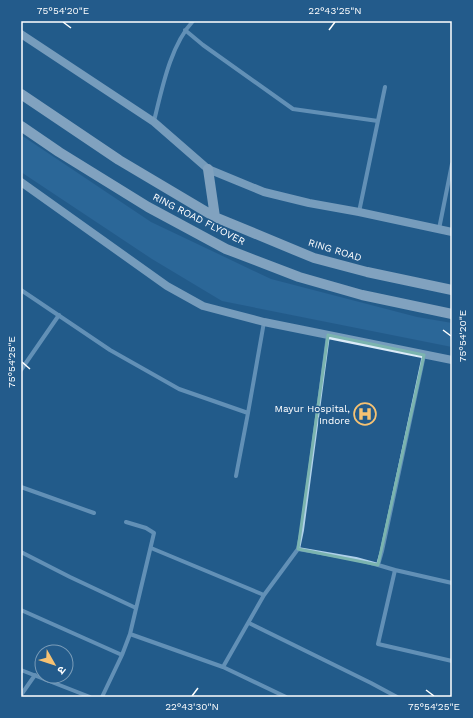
<svg xmlns="http://www.w3.org/2000/svg" width="473" height="718" viewBox="0 0 473 718" font-family="'Work Sans','Noto Sans Devanagari',sans-serif">
	<style>
		.green { fill: #3775a8 }
		.lines { fill: none; stroke-linecap: round; stroke-linejoin: round }
		.street { stroke: #b0d1eb; stroke-width: 4 }
		.secondary { stroke: #dbebf8; stroke-width: 8 }
		.primary { stroke: #f4f9fe; stroke-width: 10 }
		.marked { fill: none; stroke: #7bb4af; stroke-width: 3; stroke-linejoin: round }
		.ticks { fill: none; stroke: #fff; stroke-width: 1.5 }
		.labels { text-anchor: middle; dominant-baseline: central; stroke-width: 3; stroke-linejoin: round; paint-order: stroke }
		.street-label { font-size: 10px; fill: #fff; stroke: #235b8b }
		.poi-label { font-size: 10px; fill: #fff; stroke: #235b8b; text-anchor: end }
		.neatline { fill: none; stroke: #fff; stroke-width: 1.5 }
		.ticks-label { font-size: 10px; text-anchor: middle; fill: #fff }
	</style>
	<rect width="100%" height="100%" fill="#235b8b"/>
	<path class="green" d="M 21,135 L 151,222 L 271,279 L 417,317 L 452,323 L 452,347 L 222,301 L 152,259 L 21,172 Z"/>
	<g class="lines">
		<path class="street" d="M 185,30 L 203,45 L 293,109 L 378,121
			M 154,121 C 162,89 170,46 193,21
			M 359,212 L 385,87
			M 439,229 L 452,164
			M 21,290 L 110,350 L 179,389 L 248,413
			M 21,370 L 59,315
			M 236,476 L 248,413 L 264,322
			M 21,487 L 94,513
			M 151,548 L 264,595
			M 298,549 L 356,559 L 378,565 L 382,551 L 424,355
			M 21,552 L 70,577 L 136,608
			M 378,565 L 395,570 L 378,644 L 452,661
			M 395,570 L 452,583
			M 21,610 L 122,655
			M 249,623 L 371,683 L 397,697
			M 130,634 L 223,667 L 286,697
			M 223,667 L 264,595 L 298,549 L 302,530 L 328,335
			M 21,670 L 90,697
			M 21,695 L 35,675
			M 102,697 L 122,655 L 130,634 L 154,533 L 146,528 L 126,522"/>
		<path class="secondary" d="M 21,34 L 154,122 L 208,169 L 264,192 L 309,203 L 359,212 L 452,232
			M 21,182 L 167,286 L 203,306 L 264,322 L 452,360"/>
		<path class="primary" d="M 21,94 L 119,160 L 215,217 L 314,258 L 367,272 L 452,290
			M 21,126 L 59,152 L 148,207 L 226,249 L 299,277 L 362,295 L 452,314
			M 208,169 L 215,217"/>
	</g>
	<path d="M0 0H473V718H0ZM 328,335 L 424,355 L 378,565 L 298,549 Z" fill="#235b8b" fill-opacity=".55" fill-rule="evenodd"/>
	<path class="marked" d="M 328,335 L 424,355 L 378,565 L 298,549 Z"/>
	<path class="ticks" d="M 63,22 L 71,28M 329,30 L 335,22M 443,330 L 451,336M 22,362 L 30,369M 426,690 L 434,696M 192,696 L 198,688"/>
	<defs>
		<g id="hospital-ring" transform="scale(1.15)"><circle r="9.5" fill="#235b8b" stroke="#f6c273" stroke-width="1.5"/><path d="M-5-5h3v3.5h4V-5h3V5h-3V1.5h-4V5h-3Z" fill="#f6c273"/></g>
	</defs>
	<g fill-rule="evenodd">
		<use href="#hospital-ring" x="365" y="414"/>
	</g>
	<g class="labels">
		<g class="street-label">
			<text transform="translate(199 219) rotate(27)">RING ROAD FLYOVER</text>
			<text transform="translate(335 250) rotate(17)">RING ROAD</text>
		</g>
		<g class="poi-label">
			<text x="350" y="408">Mayur Hospital,<tspan x="350" dy="12">Indore</tspan></text>
		</g>
	</g>
	<rect width="473" height="718" fill="none" stroke="#235b8b" stroke-width="44"/>
	<g transform="translate(54 664) rotate(129)"><circle r="19" fill="#235b8b" stroke="#7b9db9"/>
	<path d="M0-3L7 15L0 10L-7 15Z" fill="#f6c273"/>
	<text y="-6" font-size="11" font-weight="bold" text-anchor="middle" fill="#ffffff">उ</text>
	</g>
	<rect x="22" y="22" width="429" height="674" class="neatline"/>
	<g class="ticks-label">
		<text x="63" y="14">75°54'20"E</text>
		<text x="335" y="14">22°43'25"N</text>
		<text transform="translate(462 336) rotate(-90)" y="4">75°54'20"E</text>
		<text transform="translate(11 362) rotate(-90)" y="4">75°54'25"E</text>
		<text x="192" y="710">22°43'30"N</text>
		<text x="434" y="710">75°54'25"E</text>
	</g>
</svg>
